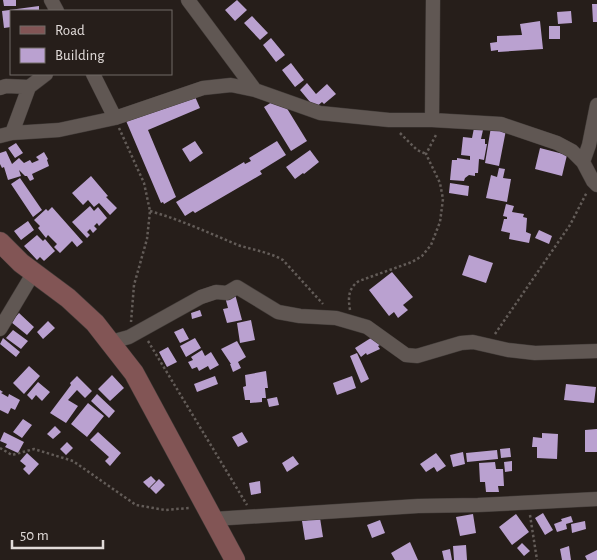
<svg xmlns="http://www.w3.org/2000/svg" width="597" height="560" viewBox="0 0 597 560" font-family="'Alegreya Sans',sans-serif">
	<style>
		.building { fill: #baa1d0 }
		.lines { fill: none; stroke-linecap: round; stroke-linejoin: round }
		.street-casing { stroke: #413b38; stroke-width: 15 }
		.secondary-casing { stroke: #413b38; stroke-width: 21 }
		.path { stroke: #635c58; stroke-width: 2.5; stroke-dasharray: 2.5 2.5; stroke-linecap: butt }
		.street { stroke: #605753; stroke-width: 14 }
		.secondary { stroke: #825555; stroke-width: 20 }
	</style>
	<rect width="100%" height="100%" fill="#261e1a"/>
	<path class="building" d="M 3,0 L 16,0 L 16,6 L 4,6 Z
		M 237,0 L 247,10 L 235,21 L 225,10 Z
		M 592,4 L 597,4 L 597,22 L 593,22 Z
		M 39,6 L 39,11 L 11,11 L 11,27 L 4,28 L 2,11 Z
		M 571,11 L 572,23 L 558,24 L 557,12 Z
		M 252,16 L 268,33 L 260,40 L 244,23 Z
		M 540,21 L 543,49 L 498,52 L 498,50 L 491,51 L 490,43 L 497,42 L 497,36 L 522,35 L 520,24 Z
		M 549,26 L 560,26 L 560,39 L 549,39 Z
		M 271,38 L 285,55 L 276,62 L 263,45 Z
		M 291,63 L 304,80 L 295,87 L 282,70 Z
		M 307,83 L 316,94 L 327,84 L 336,94 L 324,104 L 322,102 L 315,108 L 300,90 Z
		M 193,92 L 200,108 L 148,130 L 176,197 L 164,204 L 163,202 L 161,203 L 124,116 Z
		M 280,97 L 307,141 L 291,151 L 264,107 Z
		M 491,127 L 506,130 L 499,166 L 485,163 Z
		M 474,128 L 483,130 L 481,139 L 485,139 L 485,144 L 487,144 L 484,160 L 479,159 L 478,173 L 475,173 L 475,176 L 469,175 L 465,178 L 464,181 L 450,180 L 452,160 L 457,160 L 457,158 L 470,160 L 470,156 L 461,155 L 463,137 L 472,138 Z
		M 195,141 L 203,153 L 190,162 L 182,149 Z
		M 277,141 L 286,155 L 260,171 L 262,174 L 195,213 L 193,211 L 185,216 L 176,202 L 244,162 L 245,164 L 251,161 L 249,158 Z
		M 16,143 L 23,153 L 15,158 L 8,148 Z
		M 540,148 L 567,155 L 562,176 L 535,169 Z
		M 310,150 L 319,162 L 304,174 L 303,173 L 295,179 L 286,167 Z
		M 6,151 L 12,164 L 19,158 L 24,163 L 30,160 L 32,163 L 39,160 L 36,157 L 44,152 L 48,159 L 47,160 L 49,166 L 32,174 L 34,179 L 30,181 L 27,176 L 25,176 L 19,170 L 21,176 L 8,180 L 4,167 L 2,168 L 0,164 L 0,153 Z
		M 499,168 L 505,169 L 503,178 L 511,179 L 507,202 L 486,198 L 491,175 L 497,177 Z
		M 91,176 L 108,196 L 106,197 L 117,208 L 110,215 L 99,203 L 94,207 L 88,200 L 83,205 L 72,193 Z
		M 20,178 L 42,210 L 33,217 L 11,184 Z
		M 450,183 L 469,186 L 468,196 L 449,193 Z
		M 506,204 L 514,206 L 512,212 L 524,214 L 523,217 L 527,218 L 526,232 L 531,234 L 529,243 L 509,239 L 510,233 L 501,231 L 504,219 L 507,219 L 507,217 L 503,216 Z
		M 90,206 L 94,211 L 98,207 L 107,218 L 99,226 L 97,223 L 94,226 L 97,229 L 93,233 L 90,229 L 87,232 L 90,235 L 87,238 L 72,222 Z
		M 52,207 L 83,242 L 77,247 L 72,241 L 60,253 L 54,247 L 57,244 L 48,235 L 46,238 L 38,228 L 40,226 L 34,220 L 46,209 L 48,211 Z
		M 28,221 L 34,230 L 21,240 L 14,231 Z
		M 539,230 L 552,236 L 549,244 L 535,238 Z
		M 37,235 L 43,241 L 45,239 L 55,251 L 44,261 L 40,257 L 37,260 L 24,246 Z
		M 469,255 L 493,263 L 486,283 L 462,275 Z
		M 392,272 L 413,297 L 403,305 L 408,310 L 398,318 L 394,312 L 389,316 L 369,290 Z
		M 235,294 L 242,320 L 227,323 L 223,309 L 228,308 L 225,297 Z
		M 200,310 L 202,316 L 192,319 L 191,313 Z
		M 19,313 L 34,327 L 27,335 L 11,322 Z
		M 251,320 L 255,340 L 240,343 L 237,323 Z
		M 48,321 L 55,328 L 43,339 L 37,332 Z
		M 183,328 L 189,339 L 180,343 L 174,332 Z
		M 13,330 L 28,341 L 21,349 L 6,338 Z
		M 374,336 L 380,345 L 378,346 L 380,349 L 367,355 L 366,353 L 361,357 L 355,348 Z
		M 3,338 L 20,352 L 16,357 L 0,344 Z
		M 195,338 L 201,348 L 186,357 L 180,346 Z
		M 237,341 L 246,357 L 238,362 L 241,368 L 233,372 L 230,364 L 231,364 L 221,349 Z
		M 168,347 L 177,362 L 167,367 L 159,352 Z
		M 202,350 L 205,356 L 211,352 L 219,365 L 210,370 L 208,366 L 199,371 L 197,367 L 192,369 L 188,362 L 193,360 L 191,357 Z
		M 357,353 L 369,379 L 361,383 L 350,356 Z
		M 29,366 L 40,376 L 24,394 L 13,383 Z
		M 266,371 L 268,388 L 265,388 L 266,398 L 262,398 L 262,402 L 250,403 L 250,400 L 245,400 L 243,387 L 246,386 L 245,375 Z
		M 112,375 L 124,388 L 110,401 L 98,389 Z
		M 77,376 L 92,391 L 85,398 L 77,390 L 68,400 L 78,406 L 66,423 L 50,413 L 71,385 L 70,383 Z
		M 215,376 L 218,384 L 197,392 L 194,384 Z
		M 352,376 L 356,388 L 337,395 L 333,383 Z
		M 38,382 L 50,392 L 42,401 L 36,395 L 32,400 L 27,395 Z
		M 566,384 L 596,387 L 594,403 L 564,400 Z
		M 0,390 L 3,392 L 1,393 L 8,397 L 9,394 L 20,400 L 15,410 L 11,408 L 8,414 L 0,410 Z
		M 97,394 L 115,411 L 109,418 L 91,401 Z
		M 277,397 L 279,405 L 269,407 L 267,399 Z
		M 88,403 L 104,416 L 87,437 L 71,424 Z
		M 23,419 L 32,425 L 22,438 L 13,432 Z
		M 55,426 L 61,432 L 53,439 L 47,434 Z
		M 597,429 L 597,452 L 585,452 L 585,430 Z
		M 4,432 L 24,442 L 18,453 L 5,447 L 7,444 L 0,441 Z
		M 98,432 L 121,453 L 110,466 L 105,461 L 109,457 L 90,440 Z
		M 242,432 L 248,442 L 238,447 L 232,437 Z
		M 542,433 L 558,434 L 557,459 L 537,458 L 537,447 L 532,447 L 533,437 L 542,438 Z
		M 67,442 L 73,448 L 66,455 L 60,449 Z
		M 510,448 L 511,457 L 501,458 L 500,449 Z
		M 497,450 L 498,459 L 467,462 L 466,453 Z
		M 463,452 L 465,464 L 453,467 L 450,455 Z
		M 27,453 L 39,464 L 29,475 L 23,469 L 26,466 L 20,461 Z
		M 436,453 L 446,466 L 437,472 L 434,467 L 426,472 L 420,464 Z
		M 293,456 L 299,464 L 287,472 L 282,463 Z
		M 512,461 L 512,471 L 505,472 L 504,462 Z
		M 495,462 L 496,469 L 503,469 L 504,486 L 498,486 L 499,492 L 486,492 L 485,482 L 480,482 L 479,463 Z
		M 151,476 L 156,481 L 149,488 L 143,482 Z
		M 159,479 L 165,485 L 156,494 L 150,488 Z
		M 260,481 L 261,493 L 251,495 L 249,483 Z
		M 543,513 L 553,530 L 545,535 L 535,518 Z
		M 473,514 L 476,533 L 460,536 L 456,517 Z
		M 516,514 L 529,532 L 512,545 L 499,527 Z
		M 571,516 L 573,522 L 566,524 L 567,529 L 557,532 L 554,524 L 562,521 L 561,519 Z
		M 320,518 L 323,537 L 305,540 L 302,521 Z
		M 380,520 L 385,533 L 372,538 L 367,525 Z
		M 585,521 L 586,529 L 572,533 L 571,524 Z
		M 410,542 L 418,560 L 395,560 L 391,553 Z
		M 522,543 L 530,551 L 524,556 L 517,548 Z
		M 466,545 L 467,560 L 454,560 L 453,546 Z
		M 569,546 L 571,560 L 562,560 L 560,549 Z
		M 450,549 L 452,560 L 444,560 L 442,551 Z
		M 597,550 L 597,560 L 587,560 L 585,556 Z"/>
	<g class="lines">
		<g class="street-casing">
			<path id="street" d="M 51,0 L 57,11
				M 188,0 L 255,90
				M 93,74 L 115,118
				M 0,88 L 6,86 L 29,87 L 46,74
				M 432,120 L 433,0
				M 12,133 L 29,87
				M 0,136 L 12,133 L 59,130 L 115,118 L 203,88 L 231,85 L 255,90 L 320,113 L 389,120 L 432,120 L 501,124 L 557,143 L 572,151 L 583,162 L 593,181 L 597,185
				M 583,162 L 589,145 L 597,105
				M 0,329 L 34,272
				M 111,342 L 129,337 L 201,297 L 216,292 L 227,293 L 237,287 L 278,312 L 300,316 L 336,318 L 367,327 L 406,355 L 417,356 L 461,343 L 473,342 L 508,350 L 535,353 L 597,351
				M 214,519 L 418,506 L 478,505 L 597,499"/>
		</g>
		<g class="secondary-casing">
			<path id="secondary" d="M 0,242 L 21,263 L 68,298 L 95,323 L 134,373 L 235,560"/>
		</g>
		<path class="path" d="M 119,128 L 144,183 L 150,211 L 147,239 L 134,285 L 131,322
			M 400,133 L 417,150 L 426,154
			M 150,211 C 181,220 209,233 238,245 C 253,250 269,252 283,260 L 323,304
			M 350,310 C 348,298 348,288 359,281 L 412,262 L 422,256 L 431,245 L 440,222 L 443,199 L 440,183 L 426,154 L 437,133
			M 495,334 L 570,225 L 587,192
			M 148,341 L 247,505
			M 0,448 L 12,455 L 34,449 L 73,461 L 136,505 L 165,510 L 189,508
			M 530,515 L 537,560"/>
		<use href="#street" class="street"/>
		<use href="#secondary" class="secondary"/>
	</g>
	<rect x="10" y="10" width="162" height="65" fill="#261e1a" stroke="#716a66"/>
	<rect x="20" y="26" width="25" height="8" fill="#825555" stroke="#716a66"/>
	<text x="55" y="35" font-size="15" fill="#e1dbd9">Road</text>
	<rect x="20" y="48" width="25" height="15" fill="#baa1d0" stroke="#716a66"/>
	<text x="55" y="60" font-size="15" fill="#e1dbd9">Building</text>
	<path d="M12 540v8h91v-8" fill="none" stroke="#e1dbd9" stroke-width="2.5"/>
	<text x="20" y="540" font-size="15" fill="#e1dbd9" stroke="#261e1a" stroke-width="4" paint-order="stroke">50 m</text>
</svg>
